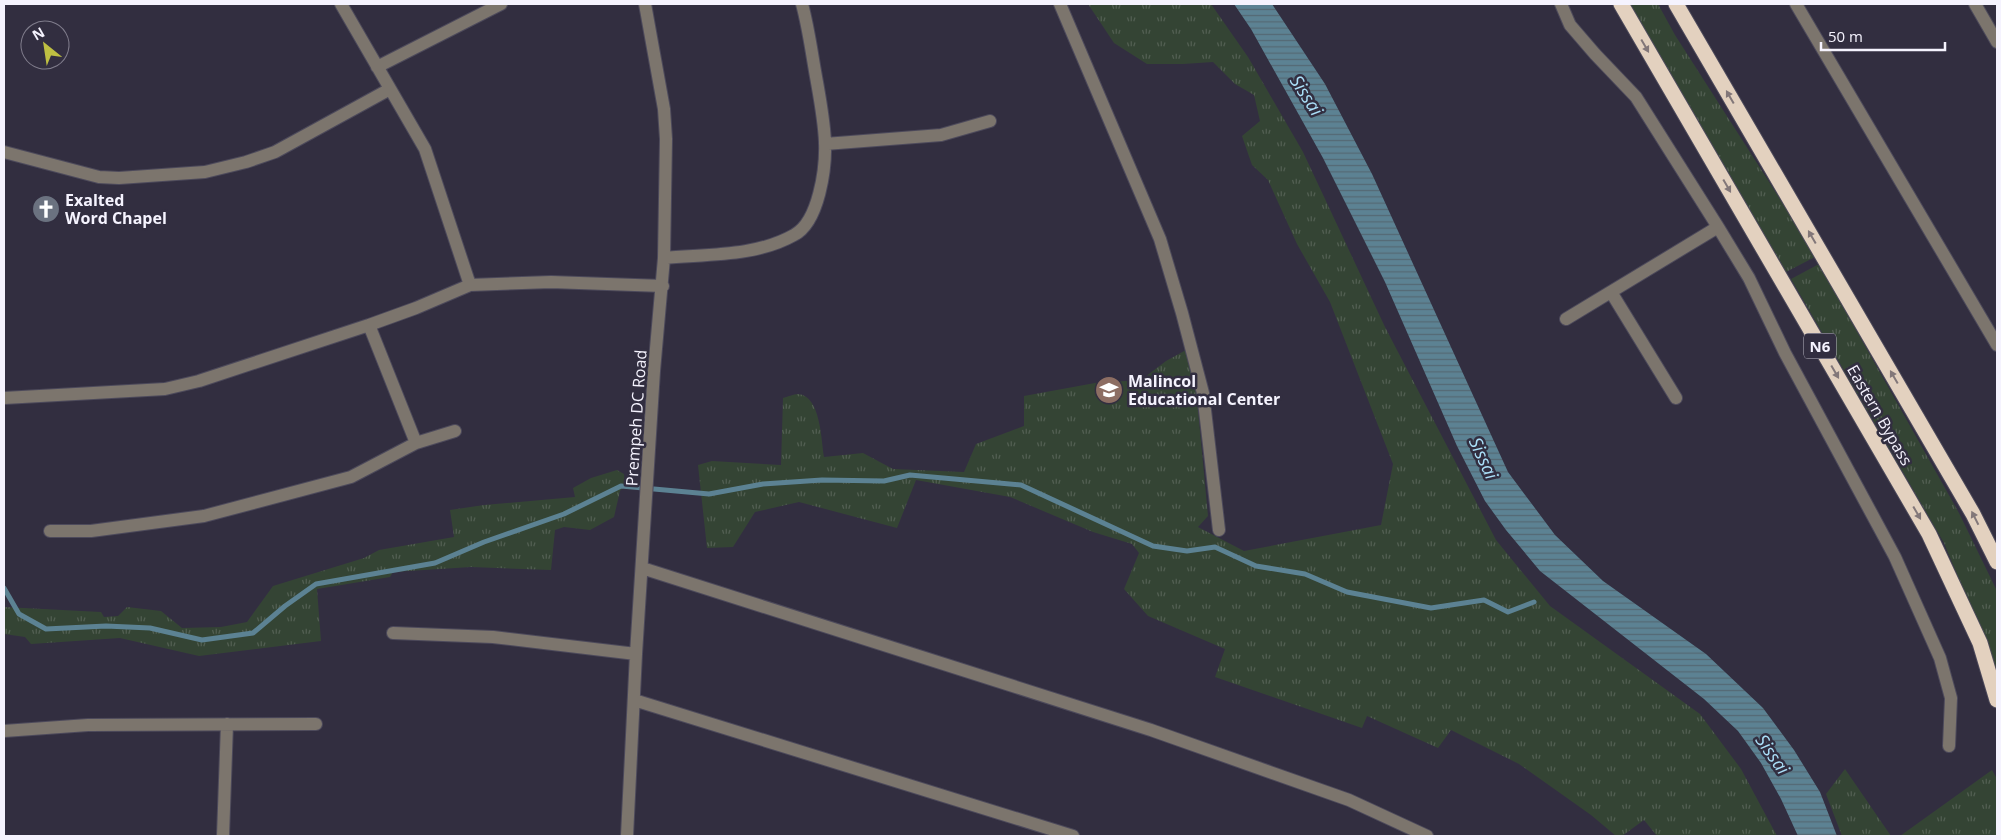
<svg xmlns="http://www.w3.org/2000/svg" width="2001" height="840" viewBox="0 0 2001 840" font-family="'Open Sans',sans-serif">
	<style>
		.grass { fill: url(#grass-tufts) }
		.water { fill: url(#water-rules) }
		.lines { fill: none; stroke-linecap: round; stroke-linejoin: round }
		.stream { stroke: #5c8293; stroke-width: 5 }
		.minor-casing { stroke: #4d4a5b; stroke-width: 14 }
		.highway-casing { stroke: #4d4a5b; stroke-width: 17 }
		.minor { stroke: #7c756d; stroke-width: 12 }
		.highway { stroke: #e3d1bf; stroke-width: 15 }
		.oneway { fill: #827779 }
		.labels { text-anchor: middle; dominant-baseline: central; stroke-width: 5; stroke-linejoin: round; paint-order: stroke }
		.shield { fill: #322e40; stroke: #bab8c5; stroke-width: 1 }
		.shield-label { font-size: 15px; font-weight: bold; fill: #f5f3fe }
		.poi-label { font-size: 16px; font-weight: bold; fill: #f5f3fe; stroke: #322e40; text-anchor: start }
		.street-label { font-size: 16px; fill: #f5f3fe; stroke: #322e40 }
		.water-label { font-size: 18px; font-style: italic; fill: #abe0f9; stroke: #322e40 }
	</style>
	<defs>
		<pattern id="grass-tufts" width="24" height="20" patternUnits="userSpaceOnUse" patternTransform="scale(1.25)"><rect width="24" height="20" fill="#344434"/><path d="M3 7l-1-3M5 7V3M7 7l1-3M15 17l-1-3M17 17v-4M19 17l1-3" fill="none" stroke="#525f52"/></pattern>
		<pattern id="water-rules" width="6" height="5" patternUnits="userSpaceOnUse" patternTransform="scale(1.25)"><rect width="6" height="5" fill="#5c8293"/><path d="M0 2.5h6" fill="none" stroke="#546873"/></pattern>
	</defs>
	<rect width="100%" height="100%" fill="#322e40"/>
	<path class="grass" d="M 1088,4 L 1211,4 L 1248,57 L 1303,152 L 1385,327 L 1496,540 L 1550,606 L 1700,714 L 1741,769 L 1777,836 L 1657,836 L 1644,820 L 1622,836 L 1616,836 L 1591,815 L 1519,764 L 1451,730 L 1438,748 L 1367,716 L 1362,728 L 1215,677 L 1225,649 L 1148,616 L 1124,589 L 1139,553 L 1132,544 L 1093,532 L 1010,497 L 916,480 L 897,528 L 799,502 L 755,512 L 733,547 L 707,548 L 698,465 L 712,461 L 781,465 L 783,398 C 787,397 794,394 798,394 C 821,396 821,440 824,457 L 863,453 L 893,469 L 964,472 L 976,444 L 1024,426 L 1024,396 L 1095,383 L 1141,380 L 1166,361 L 1186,350 L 1196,389 L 1208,516 L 1198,527 L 1244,551 L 1381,525 L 1393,464 L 1330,302 L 1297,244 L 1268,180 L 1252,165 L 1242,136 L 1260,121 L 1254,95 L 1235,84 L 1213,62 L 1183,64 L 1147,64 L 1114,43 Z
		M 1630,4 L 1658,4 L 1675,35 L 1796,224 L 1815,257 L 1786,272 Z
		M 1819,264 L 1959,513 L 1997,591 L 1997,687 L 1982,635 L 1944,543 L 1791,279 Z
		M 617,470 L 624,474 L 625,485 L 620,491 L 614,517 L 590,530 L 564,527 L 555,530 L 551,570 L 471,567 L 393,572 L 390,577 L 317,589 L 321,641 L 199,656 L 120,638 L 31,644 L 25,637 L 4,634 L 4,607 L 101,612 L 104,617 L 118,616 L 127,607 L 161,611 L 182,628 L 221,627 L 247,622 L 273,586 L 364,558 L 379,550 L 454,537 L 450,510 L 484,505 L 575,497 L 573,488 L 591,478 Z
		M 1845,769 L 1891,836 L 1842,836 L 1826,794 Z
		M 1992,770 L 1997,779 L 1997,836 L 1900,836 Z"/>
	<path class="water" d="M 1234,4 L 1272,4 L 1325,84 L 1372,174 L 1508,472 L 1555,535 L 1603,581 L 1706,654 L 1763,708 L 1794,750 L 1820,792 L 1837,836 L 1798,836 L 1781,799 L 1761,763 L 1738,731 L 1704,699 L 1540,571 L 1506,530 L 1485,501 L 1457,446 L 1385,282 L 1323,158 L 1251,29 Z"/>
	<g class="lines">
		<path class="stream" d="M 4,588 L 19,614 L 46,629 L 106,626 L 150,628 L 202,640 L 253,633 L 285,606 L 316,584 L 435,563 L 484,542 L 564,514 L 621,486 L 709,494 L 763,484 L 822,480 L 884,481 L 910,475 L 1021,485 L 1153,546 L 1187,551 L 1215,547 L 1256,566 L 1305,574 L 1347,592 L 1431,608 L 1484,600 L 1508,612 L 1534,602"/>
		<g class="minor-casing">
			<path id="minor" d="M 341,4 L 425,149 L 470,285
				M 1060,4 L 1160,239 L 1182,313 L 1203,393 L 1219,530
				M 1561,4 L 1570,25 L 1595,54 L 1636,97 L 1718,227 L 1749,278 L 1785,353 L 1895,557 L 1940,658 L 1951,698 L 1949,746
				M 1796,4 L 1997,345
				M 1975,4 L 1997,42
				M 377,67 L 501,4
				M 825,144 L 941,135 L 990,121
				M 4,152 L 99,177 L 119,178 L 205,172 L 246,162 L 275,152 L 390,89
				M 664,258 C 707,254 755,257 794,235 C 819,222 826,168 825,142 C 824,118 819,94 815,71 C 811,48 808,26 802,4
				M 1611,292 L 1676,398
				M 1566,319 L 1718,227
				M 369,325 L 416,443
				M 4,398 L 165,389 L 199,381 L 369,325 L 416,308 L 470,285 L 551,282 L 663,286
				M 50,531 L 91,531 L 204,516 L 351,477 L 416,443 L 455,431
				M 642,568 L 1151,730 L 1349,800 L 1427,836
				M 393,633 L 493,637 L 636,654
				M 634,700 L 1073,836
				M 4,731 L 88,725 L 316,724
				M 223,836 L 227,724
				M 627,836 L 636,654 L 654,371 L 664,258 L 666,139 L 664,109 L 645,4"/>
		</g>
		<g class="highway-casing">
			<path id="highway" d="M 1621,4 L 1929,534 L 1980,643 L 1997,700
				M 1676,4 L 1973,514 L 1997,562"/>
		</g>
		<use href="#minor" class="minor"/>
		<use href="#highway" class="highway"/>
	</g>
	<defs><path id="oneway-solid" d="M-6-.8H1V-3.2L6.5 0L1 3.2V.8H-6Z" transform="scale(1.25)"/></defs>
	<g class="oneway">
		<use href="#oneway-solid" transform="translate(1645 46) rotate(60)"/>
		<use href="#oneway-solid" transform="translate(1730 97) rotate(-120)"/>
		<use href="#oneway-solid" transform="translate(1727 186) rotate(60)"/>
		<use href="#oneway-solid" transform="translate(1812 237) rotate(-120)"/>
		<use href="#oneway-solid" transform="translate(1835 372) rotate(60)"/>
		<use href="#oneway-solid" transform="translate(1894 377) rotate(-120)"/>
		<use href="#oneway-solid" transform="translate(1917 513) rotate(60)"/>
		<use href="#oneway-solid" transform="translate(1975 518) rotate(-117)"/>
	</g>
	<defs>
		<g id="church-disc" transform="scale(1.4375)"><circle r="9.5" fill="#6b7280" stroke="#322e40"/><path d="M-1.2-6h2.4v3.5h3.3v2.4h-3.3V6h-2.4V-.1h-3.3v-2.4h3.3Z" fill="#fff"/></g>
		<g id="school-disc" transform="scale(1.4375)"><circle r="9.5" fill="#8d6e63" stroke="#322e40"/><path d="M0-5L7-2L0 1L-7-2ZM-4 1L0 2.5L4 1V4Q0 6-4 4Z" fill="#fff"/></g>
	</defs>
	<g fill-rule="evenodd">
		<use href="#church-disc" x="46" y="209"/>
		<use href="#school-disc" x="1109" y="390"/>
	</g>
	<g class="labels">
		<rect class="shield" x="1804" y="333.5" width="32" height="25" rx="4"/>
		<g class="shield-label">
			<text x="1820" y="346">N6</text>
		</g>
		<g class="poi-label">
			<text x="65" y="200">Exalted<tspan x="65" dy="18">Word Chapel</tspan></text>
			<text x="1128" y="381">Malincol<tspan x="1128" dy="18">Educational Center</tspan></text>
		</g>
		<g class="street-label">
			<text transform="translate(1880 415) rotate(60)">Eastern Bypass</text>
			<text transform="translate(636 418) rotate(-86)">Prempeh DC Road</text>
		</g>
		<g class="water-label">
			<text transform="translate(1307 95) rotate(57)">Sissai</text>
			<text transform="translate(1484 458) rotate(65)">Sissai</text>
			<text transform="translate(1773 754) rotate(55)">Sissai</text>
		</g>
	</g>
	<rect width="2001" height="840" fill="none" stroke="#f5f3fe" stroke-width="10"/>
	<g transform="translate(45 45) rotate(330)"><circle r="24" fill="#322e40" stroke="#807d8c"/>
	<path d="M0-4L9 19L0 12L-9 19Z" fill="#bebf42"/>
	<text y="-8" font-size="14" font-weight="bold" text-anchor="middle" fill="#f5f3fe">N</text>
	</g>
	<path d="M1821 42v8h124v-8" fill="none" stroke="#f5f3fe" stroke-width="2.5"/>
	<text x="1828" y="42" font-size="15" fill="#f5f3fe" stroke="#322e40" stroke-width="4" paint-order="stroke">50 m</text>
</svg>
